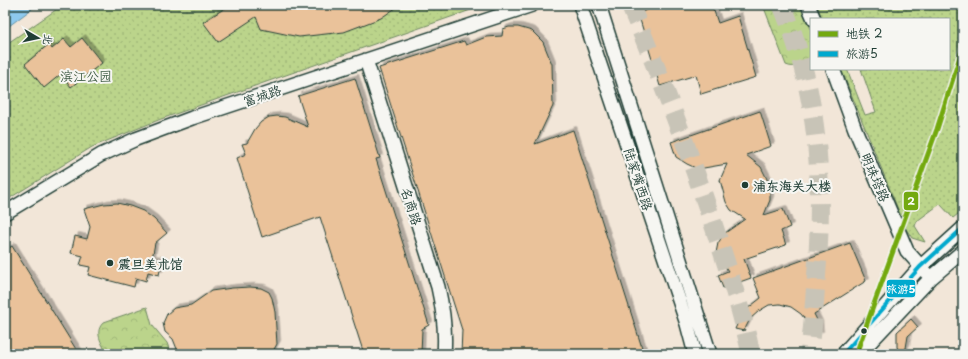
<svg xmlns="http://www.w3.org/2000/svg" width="968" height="359" viewBox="0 0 968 359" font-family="'Playpen Sans','LXGW WenKai TC',sans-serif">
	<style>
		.forest { fill: url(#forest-crowns); stroke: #6d8860 }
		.park { fill: url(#park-dots); stroke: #6d8860 }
		.water { fill: #8ec9ee; stroke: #6291a4 }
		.building { fill: #eac29a; stroke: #1f3d34; filter: url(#shadow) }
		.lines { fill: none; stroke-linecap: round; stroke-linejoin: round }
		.highway-tunnel { stroke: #c8c4b7; stroke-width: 19; stroke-dasharray: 19 10; stroke-linecap: butt }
		.minor-casing { stroke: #1f3d34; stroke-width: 16 }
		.minor { stroke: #f6f6f2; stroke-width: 13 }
		.bus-1-casing { stroke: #f6f6f2; stroke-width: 7 }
		.bus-1 { stroke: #00a9ce; stroke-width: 4 }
		.metro-1-casing { stroke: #f6f6f2; stroke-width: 8 }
		.metro-1 { stroke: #73a910; stroke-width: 5 }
		.poi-dot { fill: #1f3d34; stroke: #f6f6f2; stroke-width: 1.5 }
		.labels { text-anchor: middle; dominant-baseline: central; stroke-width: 4; stroke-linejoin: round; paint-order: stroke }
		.park-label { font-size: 13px; fill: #3e5b45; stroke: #f6f6f2 }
		.street-label { font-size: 13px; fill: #1f3d34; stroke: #f6f6f2 }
		.poi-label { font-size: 13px; font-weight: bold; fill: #1f3d34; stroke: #f6f6f2; text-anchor: start }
		.line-badge { stroke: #f6f6f2; stroke-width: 1.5 }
		.badge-label { font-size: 11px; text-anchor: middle; font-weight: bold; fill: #fff }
	</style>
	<defs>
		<pattern id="forest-crowns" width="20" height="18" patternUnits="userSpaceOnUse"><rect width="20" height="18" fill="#bbd48b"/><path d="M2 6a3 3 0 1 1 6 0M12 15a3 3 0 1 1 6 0" fill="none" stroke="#a0b779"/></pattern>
		<pattern id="park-dots" width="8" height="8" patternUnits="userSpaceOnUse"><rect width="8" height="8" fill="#bbd48b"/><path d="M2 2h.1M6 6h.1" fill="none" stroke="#a0b779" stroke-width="1.8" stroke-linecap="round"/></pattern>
		<filter id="shadow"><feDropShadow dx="3.5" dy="-3.5" stdDeviation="0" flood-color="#0004"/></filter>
	</defs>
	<rect width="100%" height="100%" fill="#f2e6d8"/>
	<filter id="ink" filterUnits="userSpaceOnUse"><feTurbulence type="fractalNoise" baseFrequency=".025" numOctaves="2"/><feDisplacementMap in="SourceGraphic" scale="8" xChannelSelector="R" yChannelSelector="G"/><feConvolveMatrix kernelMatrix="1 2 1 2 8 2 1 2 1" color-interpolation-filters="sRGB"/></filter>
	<g filter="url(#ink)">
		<path class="forest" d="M 763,5 L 801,5 L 811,29 L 811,61 C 803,64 795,69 786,65 Z
			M 147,307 L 152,325 L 167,343 L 171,354 L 107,354 C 102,343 93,332 104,322 Z"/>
		<path class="park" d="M 63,5 L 485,5 L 161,119 L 92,147 L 5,201 L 5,45 Z
			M 817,5 L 963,5 L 963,210 L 953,218 L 940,204 L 917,221 L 915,226 L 925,242 L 912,238 L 906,229 L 841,69 L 847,69 L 865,115 L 876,112 L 861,69 L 949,69 L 949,19 L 822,19 Z"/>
		<path class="water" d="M 5,5 L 37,5 L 5,29 Z"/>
		<path class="building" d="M 230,5 L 400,5 L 381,18 L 344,32 L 299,37 L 261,29 L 256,17 L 218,42 L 203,22 Z
			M 662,5 L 712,5 L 718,23 L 738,16 L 756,77 L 701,94 L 696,75 L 660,86 L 638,13 Z
			M 509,27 L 518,27 L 532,31 L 543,42 L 552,64 L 553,106 L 535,144 L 573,130 L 644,354 L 461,354 L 462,330 L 379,68 L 464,41 L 466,45 L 486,37 L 502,36 L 503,29 Z
			M 82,38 L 102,63 L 71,87 L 61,74 L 44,88 L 25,64 L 49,44 L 52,49 L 64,39 L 71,47 Z
			M 355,78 L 380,158 L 376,159 L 429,325 L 422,329 L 421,354 L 364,354 L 320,217 L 262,237 L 237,158 L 246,154 L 242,144 L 247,143 L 255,129 L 261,122 L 269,117 L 277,116 L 285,117 L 308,127 L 298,96 Z
			M 760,111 L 771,146 L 746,155 L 761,167 L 767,179 L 770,193 L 770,200 L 764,215 L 783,209 L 790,227 L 781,231 L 786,245 L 744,259 L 751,278 L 723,288 L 718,275 L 728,271 L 716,253 L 718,243 L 725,233 L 745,219 L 731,210 L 726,202 L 720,180 L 727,164 L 698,169 L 687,164 L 676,157 L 671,142 Z
			M 117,203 L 130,206 L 143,211 L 154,219 L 167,233 L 155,243 L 152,259 L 162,261 L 159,275 L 148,272 L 146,281 L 136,278 L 134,287 L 88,275 L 90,267 L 80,265 L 83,256 L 71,253 L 75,236 L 87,239 L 90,227 L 84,209 L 104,204 Z
			M 850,243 L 866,281 L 814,314 L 819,324 L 820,335 L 810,334 L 807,322 L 801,314 L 791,307 L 780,304 L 769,305 L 759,311 L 750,319 L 744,331 L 735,329 L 741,316 L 747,309 L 761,298 L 753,278 Z
			M 12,246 L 79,354 L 5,354 L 5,251 Z
			M 250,287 L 261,288 L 269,292 L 272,298 L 275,312 L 277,344 L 272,353 L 269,354 L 179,354 L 173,339 L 165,332 L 163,323 L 167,314 L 174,308 L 191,305 L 211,291 L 232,288 Z
			M 911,319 L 918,327 L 908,336 L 906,348 L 903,354 L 900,354 L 897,347 L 897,332 Z"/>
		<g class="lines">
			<path class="highway-tunnel" d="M 630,5 C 658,70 683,136 706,203 C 723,253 740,303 751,354
				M 782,5 C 820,97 824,183 816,282 C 814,306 813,330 809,354"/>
			<g class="minor-casing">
				<path id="minor" d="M 580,5 L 687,324 L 695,354
					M 599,5 L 710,354
					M 808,5 L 814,19
					M 366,60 L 438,287 C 443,309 446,331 444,354
					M 833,69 L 855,129 L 907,251 L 931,278
					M 5,213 L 101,155 L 136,139 L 192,118 L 532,5
					M 843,354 L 920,267 L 963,228
					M 859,354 L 931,278 L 963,251"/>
			</g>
			<use href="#minor" class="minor"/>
			<g class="bus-1-casing">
				<path id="bus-1" d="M 843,354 L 920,267 L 963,228"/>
			</g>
			<use href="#bus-1" class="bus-1"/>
			<g class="metro-1-casing">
				<path id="metro-1" d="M 856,354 L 937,129 L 963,47"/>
			</g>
			<use href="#metro-1" class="metro-1"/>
		</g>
	</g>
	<g class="poi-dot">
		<circle cx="745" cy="185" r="4"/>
		<circle cx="110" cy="263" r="4"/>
		<circle cx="864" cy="331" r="3.5"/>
	</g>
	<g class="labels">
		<g class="park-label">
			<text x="86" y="75">滨江公园</text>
		</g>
		<g class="street-label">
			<text transform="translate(262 95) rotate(-19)">富城路</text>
			<text transform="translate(876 177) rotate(67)">明珠塔路</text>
			<text transform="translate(639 179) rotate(72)">陆家嘴西路</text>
			<text transform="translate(412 206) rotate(72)">名商路</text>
		</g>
		<g class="poi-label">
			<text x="753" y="185">浦东海关大楼</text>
			<text x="118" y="263">震旦美术馆</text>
		</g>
	</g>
	<g class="line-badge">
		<rect x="903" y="191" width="16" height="20" rx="4" fill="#73a910"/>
		<rect x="886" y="279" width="30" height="19" rx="4" fill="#00a9ce"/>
	</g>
	<g class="badge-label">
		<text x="911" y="205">2</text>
		<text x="901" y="293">旅游5</text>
	</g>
	<rect width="968" height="359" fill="none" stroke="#f6f6f2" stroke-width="20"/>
	<rect x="10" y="10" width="948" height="339" fill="none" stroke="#1f3d34" stroke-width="1.5" filter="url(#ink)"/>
	<rect x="810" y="18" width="140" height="52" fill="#f6f6f2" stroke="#a0aca6"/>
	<rect x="818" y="31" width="20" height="6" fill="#73a910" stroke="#a0aca6"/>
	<text x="846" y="38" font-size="12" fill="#1f3d34">地铁 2</text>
	<rect x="818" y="51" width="20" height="6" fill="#00a9ce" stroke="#a0aca6"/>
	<text x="846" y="58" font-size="12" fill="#1f3d34">旅游5</text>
	<g transform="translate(38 38) rotate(99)" stroke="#f6f6f2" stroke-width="3" paint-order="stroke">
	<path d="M0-3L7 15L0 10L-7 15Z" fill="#1f3d34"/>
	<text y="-6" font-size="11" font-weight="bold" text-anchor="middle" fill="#1f3d34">北</text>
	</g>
</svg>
